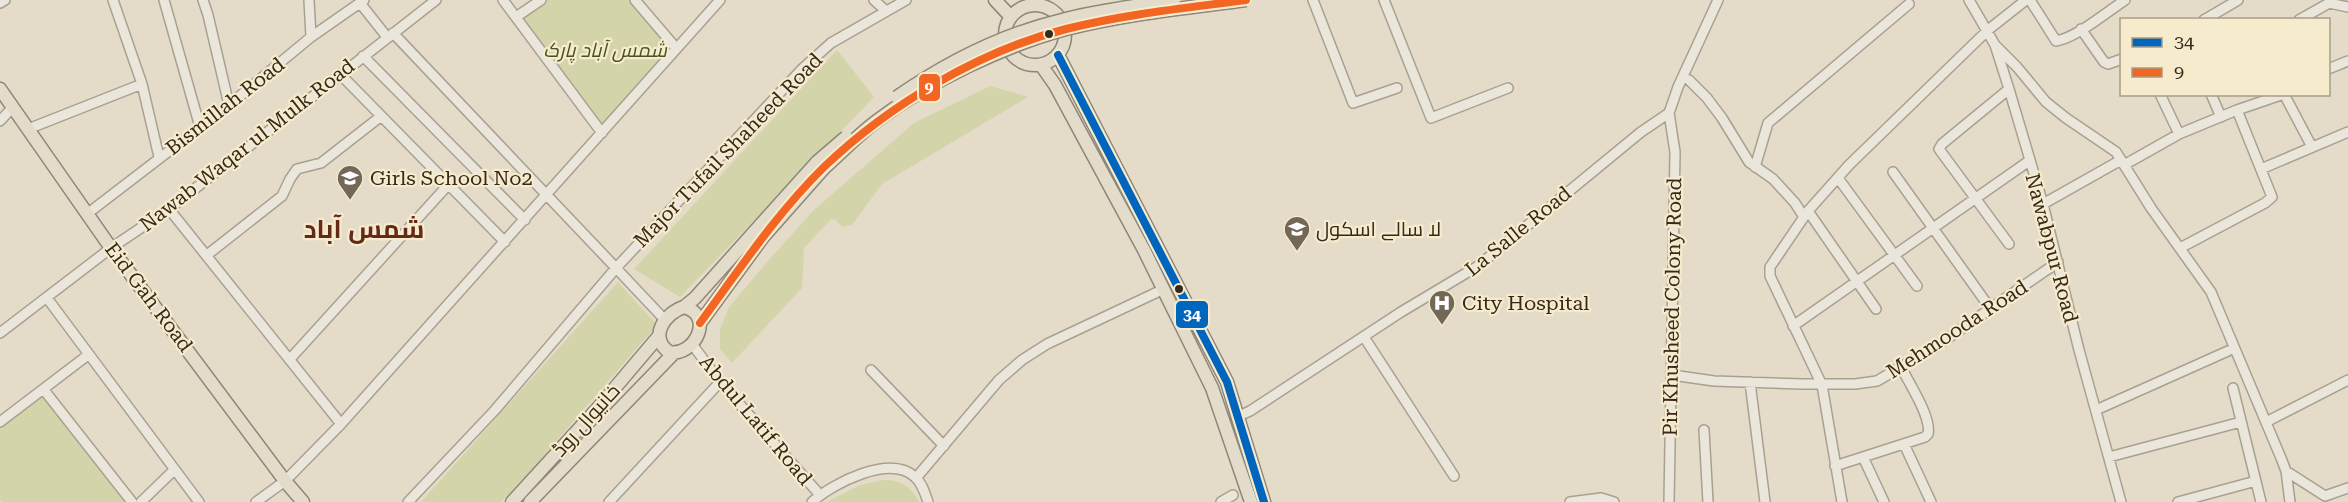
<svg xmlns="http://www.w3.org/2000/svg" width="2348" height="502" viewBox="0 0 2348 502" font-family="'Roboto Serif',Cairo,serif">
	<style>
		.green { fill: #d4d4aa }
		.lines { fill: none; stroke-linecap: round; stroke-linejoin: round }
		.minor-casing { stroke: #a9a092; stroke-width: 12 }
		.major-casing { stroke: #8e8679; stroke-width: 15 }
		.minor { stroke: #ebe6db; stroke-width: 9 }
		.major { stroke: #e3dccb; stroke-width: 12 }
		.major-bridge-casing { stroke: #8e8679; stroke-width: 15; stroke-linecap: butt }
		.major-bridge { stroke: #e3dccb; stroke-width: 12 }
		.bus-1-casing { stroke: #f6ebcd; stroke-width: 12 }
		.bus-2-casing { stroke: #f6ebcd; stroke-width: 12 }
		.bus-1 { stroke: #0065bd; stroke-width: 8 }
		.bus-2 { stroke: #f26522; stroke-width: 8 }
		.bus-dot { fill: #36281b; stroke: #f6ebcd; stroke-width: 2 }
		.labels { text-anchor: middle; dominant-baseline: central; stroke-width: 4.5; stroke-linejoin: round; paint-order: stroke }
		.park-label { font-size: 20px; font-style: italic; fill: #475421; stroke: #f6ebcd }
		.street-label { font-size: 20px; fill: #36281b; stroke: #f6ebcd }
		.poi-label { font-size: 20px; fill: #36281b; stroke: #f6ebcd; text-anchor: start }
		.district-label { font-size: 26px; font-weight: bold; fill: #652919; stroke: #f6ebcd }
		.line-badge { stroke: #f6ebcd; stroke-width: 2 }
		.badge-label { font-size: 16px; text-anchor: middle; font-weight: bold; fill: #fff }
	</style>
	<rect width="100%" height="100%" fill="#e4dcc8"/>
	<path class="green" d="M 545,0 L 631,0 L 674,49 L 602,130 L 519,18 Z
		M 837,50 L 874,97 L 680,297 L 634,269 Z
		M 990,86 L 1028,97 L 882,184 L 852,225 L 842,227 L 836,220 L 831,219 L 804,248 L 802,288 L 732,363 L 720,349 L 720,329 L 729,307 L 768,261 L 814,210 L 914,123 Z
		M 618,282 L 657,325 L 532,469 L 501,502 L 421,502 Z
		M 42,394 L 125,502 L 2,502 L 0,500 L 0,426 Z
		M 883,480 C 900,479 912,487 919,502 L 827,502 L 860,485 Z"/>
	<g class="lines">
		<g class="minor-casing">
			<path id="minor" d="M 113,0 L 142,84 L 159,157
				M 164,0 L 200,127
				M 203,0 L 208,15 L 229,105
				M 309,0 L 311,37
				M 503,0 L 602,133
				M 635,0 L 676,48
				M 874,0 L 886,11
				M 1313,0 L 1353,103 L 1397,88
				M 1384,0 L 1431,118 L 1508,88
				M 1969,0 L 1995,45 L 2009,89 L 2043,204 L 2079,350 L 2121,502
				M 2030,0 L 2056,41 C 2076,38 2107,12 2125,0
				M 0,3 L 5,0
				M 360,3 L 387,37
				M 516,17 L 541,0
				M 2204,20 L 2238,0
				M 2299,20 L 2329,3 L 2348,7
				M 2081,29 L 2104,62 L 2108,64 L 2122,59
				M 393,33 L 616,268 L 495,410 L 408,502
				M 1995,45 L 2017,67 L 2046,102 L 2066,118 L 2116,152 L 2151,208 L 2211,292 L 2281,458 L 2286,471 L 2290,502
				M 363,56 L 525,220
				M 2328,69 L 2348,61
				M 340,74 L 505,242
				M 1689,80 L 1707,98 L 1722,118 L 1749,162 L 1773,179 L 1795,203 L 1804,217
				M 2160,94 L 2179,134
				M 2211,94 L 2221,117
				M 2284,94 L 2312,147
				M 0,121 L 12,108
				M 28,129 L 142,84
				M 2124,165 L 2179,134 L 2237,110 L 2284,94
				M 1755,167 L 1768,123 L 1909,4
				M 2261,169 L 2348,132
				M 1893,172 L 1990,308
				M 1838,178 L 1917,286
				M 2043,204 L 2121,160
				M 169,209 L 341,424
				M 1808,211 L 1876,309
				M 87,214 L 229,105 L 311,37 L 364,0
				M 2009,244 L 1939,149 L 1942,144 L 2009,89
				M 2180,248 L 2265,203 L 2272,197 L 2237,110
				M 207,255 L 282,196 L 290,179 L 297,169 L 321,163 L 380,117
				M 47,298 L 199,502
				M 665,320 L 616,268 L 802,69 L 831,43 L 906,0
				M 1793,326 L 2029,161
				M 0,333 L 111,248 L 169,209 L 436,0
				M 1364,337 L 1454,476
				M 692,344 L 720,382 L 820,495
				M 290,359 L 448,185
				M 871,370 L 944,446
				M 1672,375 L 1714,381 L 1803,384 L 1855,384 L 1877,381 L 1935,347 L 2058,262
				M 1750,382 L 1765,502
				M 2233,388 L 2261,502
				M 44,390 L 132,502
				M 2096,410 L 2228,351
				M 1239,416 L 1250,411 L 1401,312 L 1478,266 L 1641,132 L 1669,113
				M 0,422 L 88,355
				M 2266,422 L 2348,380
				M 1704,430 L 1708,502
				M 1904,444 L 1931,502
				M 1863,457 L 1884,502
				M 2109,457 L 2241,422
				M 1835,466 L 1925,437 L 1928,434 C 1932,418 1909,383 1901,367
				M 2286,471 L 2325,496 L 2348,488
				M 916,478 L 999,380 L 1022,360 L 1047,344 L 1164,289
				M 141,502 L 174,470
				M 256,502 L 285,481 L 341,424 L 720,0
				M 609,502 L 720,382
				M 812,502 C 833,483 890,454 915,477 C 922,483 925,493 928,502
				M 1221,502 L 1233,495
				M 1570,502 L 1601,498 L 1614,502
				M 1669,502 L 1675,152 L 1669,113 L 1678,87 L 1718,0
				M 1842,502 L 1822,385 L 1770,276 L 1770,267 L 1808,211 L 1849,165 L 1988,30 L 2026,0
				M 2178,502 L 2256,481"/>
		</g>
		<g class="major-casing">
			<path id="major" d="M 995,0 L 1011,17
				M1005 35a30 30 0 1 1 60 0a30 30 0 1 1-60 0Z
				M 1058,55 L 1227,382 L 1264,502
				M 1041,65 L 1055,85 L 1144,250 L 1212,388 L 1251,502
				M 0,89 L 111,248 L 285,481 L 303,502
				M 684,307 L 695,298 L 817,162
				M 684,307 C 715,315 695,357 669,352 C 648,337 665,313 684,307 Z
				M 700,323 L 763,237 L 824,168
				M 512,502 L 597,409 L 658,337
				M 530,502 L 674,353"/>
		</g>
		<use href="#minor" class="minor"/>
		<use href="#major" class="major"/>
		<g class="major-bridge-casing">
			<path id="major-bridge" d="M 897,97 C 946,63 1004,34 1062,20 C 1099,10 1137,6 1174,0
				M 817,162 L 846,137
				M 824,168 C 842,152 859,134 878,120 C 930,81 1003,46 1066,29 C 1124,14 1186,8 1246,0"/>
		</g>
		<use href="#major-bridge" class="major-bridge"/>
		<g class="bus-1-casing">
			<path id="bus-1" d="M 1058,55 L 1227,382 L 1264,502"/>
		</g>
		<g class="bus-2-casing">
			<path id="bus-2" d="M 700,323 C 739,270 777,213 824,167 C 889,105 979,51 1066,29 C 1125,14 1186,8 1246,0"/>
		</g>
		<use href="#bus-1" class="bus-1"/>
		<use href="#bus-2" class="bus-2"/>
	</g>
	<defs>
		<g id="school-pin" transform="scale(1.35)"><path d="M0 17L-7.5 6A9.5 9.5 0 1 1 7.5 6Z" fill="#736758" stroke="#f6ebcd"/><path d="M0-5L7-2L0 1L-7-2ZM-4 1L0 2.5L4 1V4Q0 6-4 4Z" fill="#fff"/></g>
		<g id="hospital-pin" transform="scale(1.35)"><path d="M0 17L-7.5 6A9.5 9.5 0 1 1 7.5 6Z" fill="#736758" stroke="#f6ebcd"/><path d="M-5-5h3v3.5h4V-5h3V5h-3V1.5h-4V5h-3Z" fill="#fff"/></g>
	</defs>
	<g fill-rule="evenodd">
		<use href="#school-pin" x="350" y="178"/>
		<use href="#school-pin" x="1297" y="229"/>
		<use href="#hospital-pin" x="1442" y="303"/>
	</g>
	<g class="bus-dot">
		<circle cx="1049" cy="34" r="5"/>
		<circle cx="1179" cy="289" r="5"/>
	</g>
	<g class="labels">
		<g class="park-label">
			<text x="605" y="50">شمس آباد پارک</text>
		</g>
		<g class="street-label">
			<text transform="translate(225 106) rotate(-38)">Bismillah Road</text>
			<text transform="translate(247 145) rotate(-38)">Nawab Waqar ul Mulk Road</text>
			<text transform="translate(728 150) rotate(-46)">Major Tufail Shaheed Road</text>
			<text transform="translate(1518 231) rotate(-39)">La Salle Road</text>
			<text transform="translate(2052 248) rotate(75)">Nawabpur Road</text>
			<text transform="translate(149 297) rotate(53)">Eid Gah Road</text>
			<text transform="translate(1672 307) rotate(-89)">Pir Khusheed Colony Road</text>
			<text transform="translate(1957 329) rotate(-33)">Mehmooda Road</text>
			<text transform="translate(586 420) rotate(-48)">خانیوال روڈ</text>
			<text transform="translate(756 420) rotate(50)">Abdul Latif Road</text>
		</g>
		<g class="poi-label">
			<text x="370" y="178">Girls School No2</text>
			<text x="1316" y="229">لا سالے اسکول</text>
			<text x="1462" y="303">City Hospital</text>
		</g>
		<g class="district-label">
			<text x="364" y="229">شمس آباد</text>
		</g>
	</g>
	<g class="line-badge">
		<rect x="918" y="73" width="23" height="29" rx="6" fill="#f26522"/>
		<rect x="1175" y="300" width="34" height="29" rx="6" fill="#0065bd"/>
	</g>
	<g class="badge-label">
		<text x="929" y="93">9</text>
		<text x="1192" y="320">34</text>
	</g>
	<rect x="2120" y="18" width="210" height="78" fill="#f6ebcd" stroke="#a99d86" stroke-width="1.5"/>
	<rect x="2132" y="38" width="30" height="9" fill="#0065bd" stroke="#a99d86" stroke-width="1.5"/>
	<text x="2174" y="48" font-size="18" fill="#36281b">34</text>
	<rect x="2132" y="68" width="30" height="9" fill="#f26522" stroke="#a99d86" stroke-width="1.5"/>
	<text x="2174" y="78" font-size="18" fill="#36281b">9</text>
</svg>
